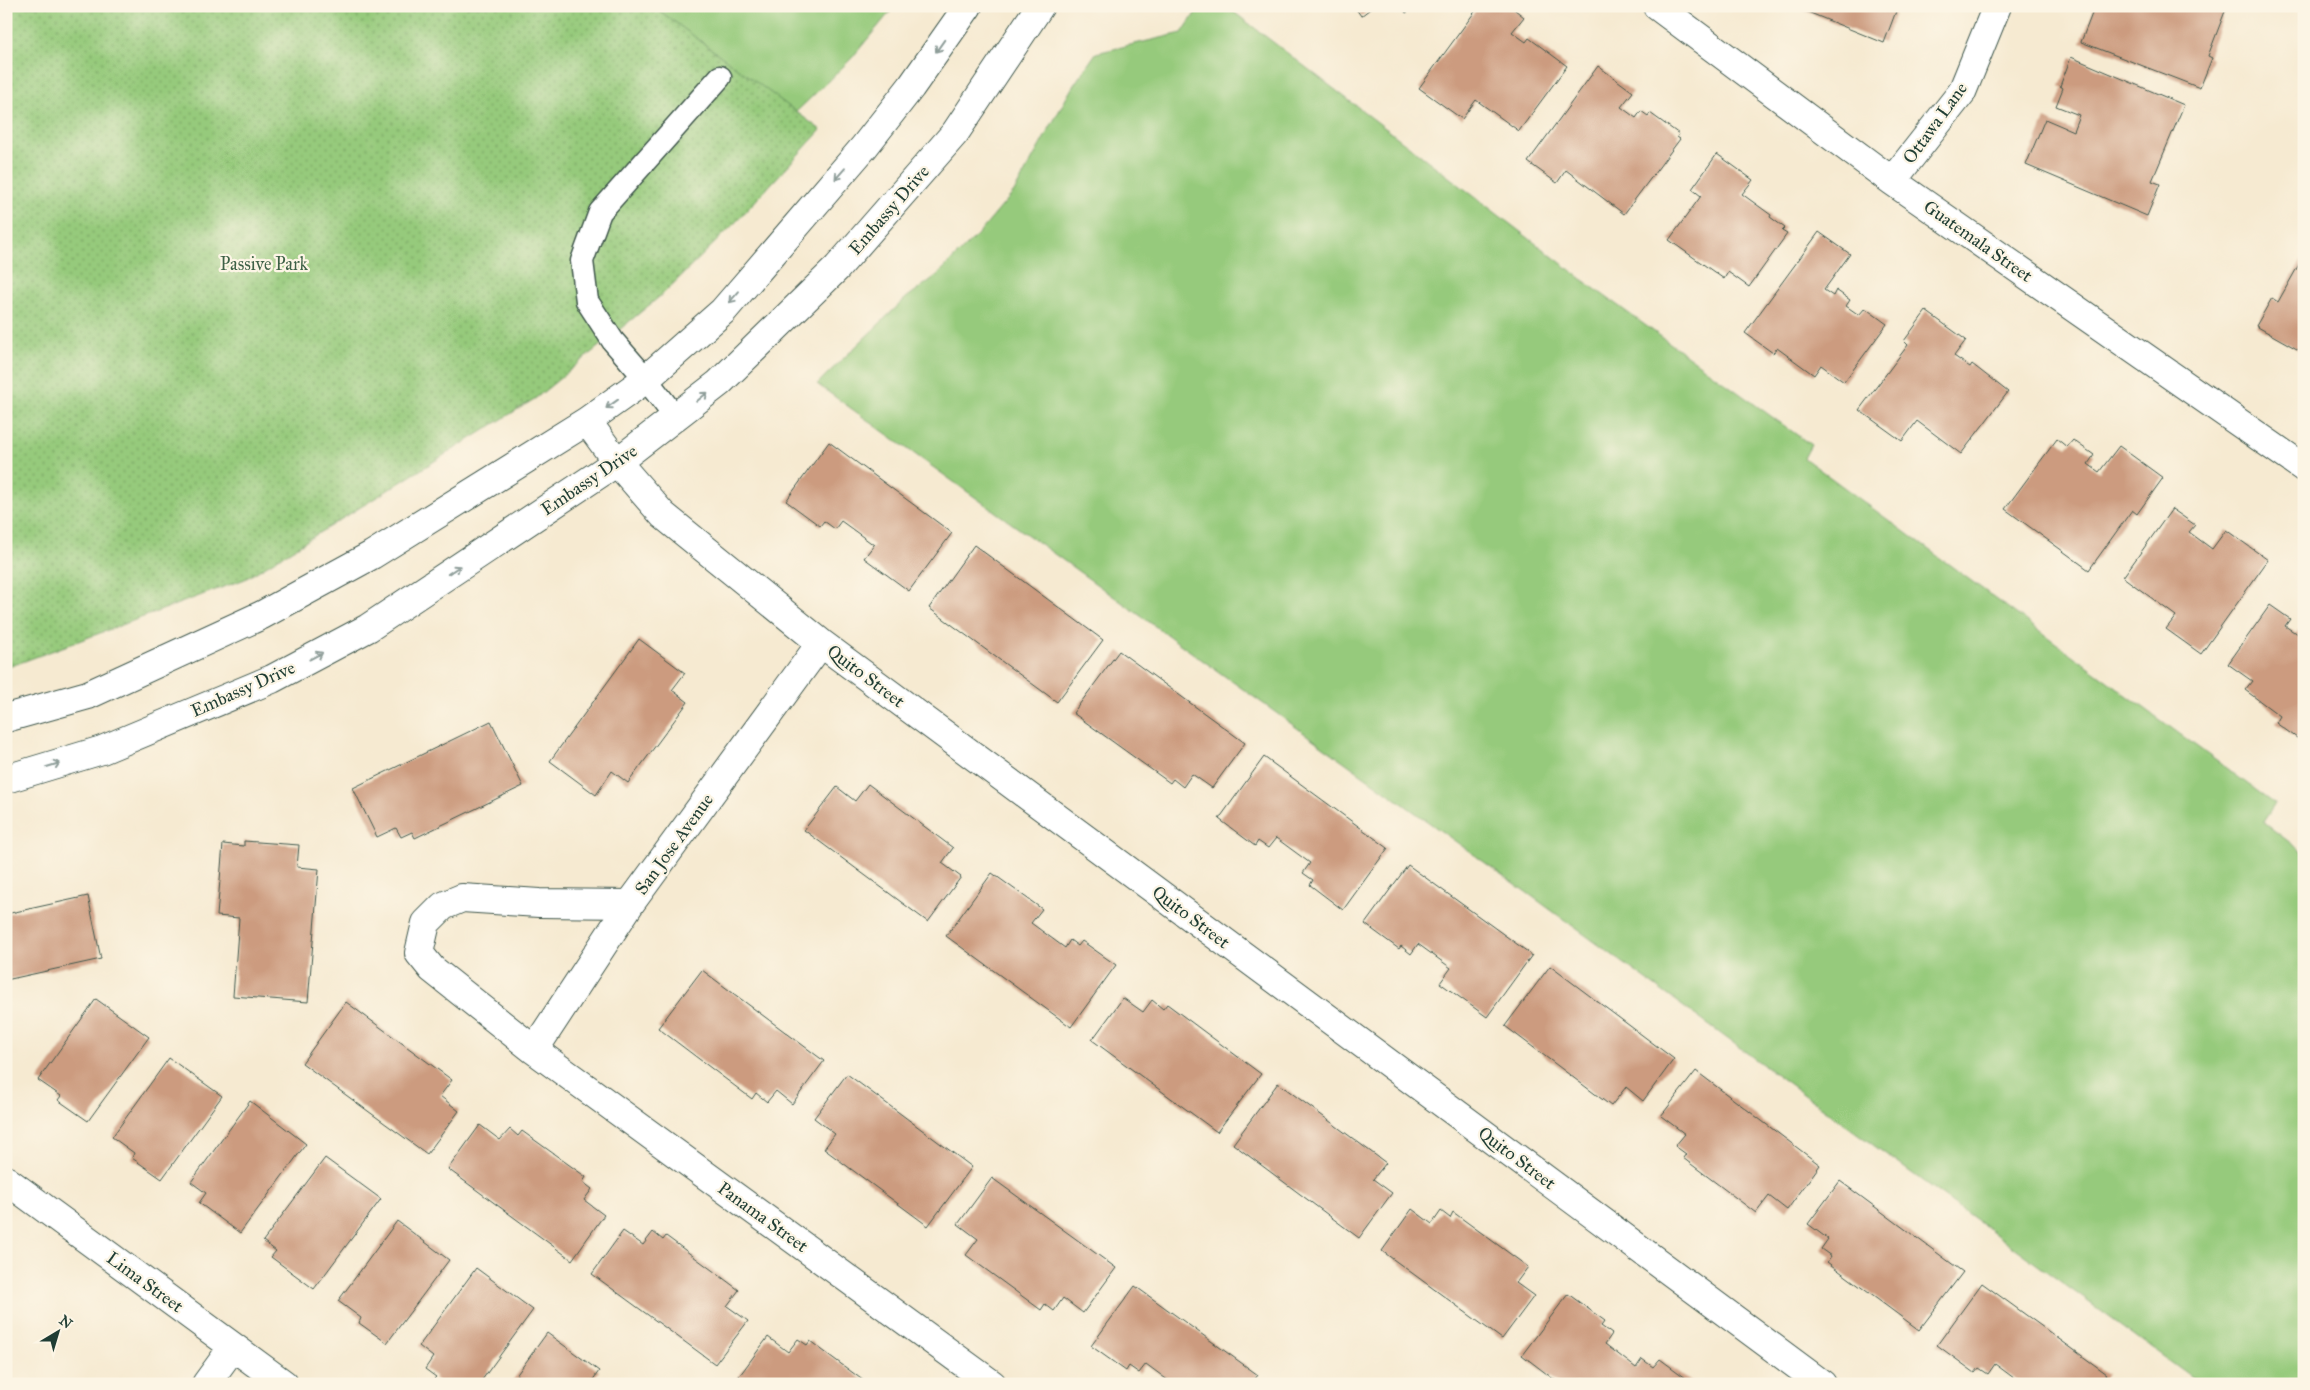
<svg xmlns="http://www.w3.org/2000/svg" width="2310" height="1390" viewBox="0 0 2310 1390" font-family="'IM FELL Great Primer',serif">
	<style>
		.grass { fill: #96ca7b; stroke: #5a8458 }
		.park { fill: url(#park-dots); stroke: #5a8458 }
		.building { fill: #cc9b7f }
		.lines { fill: none; stroke-linecap: round; stroke-linejoin: round }
		.lane-casing { stroke: #3f574c; stroke-width: 25 }
		.street-casing { stroke: #3f574c; stroke-width: 30 }
		.lane { stroke: #fff; stroke-width: 22 }
		.street { stroke: #fff; stroke-width: 28 }
		.oneway { stroke: #8f9e9a }
		.labels { text-anchor: middle; dominant-baseline: central; stroke-width: 4.5; stroke-linejoin: round; paint-order: stroke }
		.street-label { font-size: 18px; fill: #1f3d34; stroke: #fcf5e5 }
		.park-label { font-size: 18px; fill: #3d6046; stroke: #fcf5e5 }
	</style>
	<defs>
		<pattern id="park-dots" width="8" height="8" patternUnits="userSpaceOnUse" patternTransform="scale(1.25)"><rect width="8" height="8" fill="#96ca7b"/><path d="M2 2h.1M6 6h.1" fill="none" stroke="#7aa566" stroke-width="1.8" stroke-linecap="round"/></pattern>
	</defs>
	<rect width="100%" height="100%" fill="#fcf5e5"/>
	<filter id="ink" filterUnits="userSpaceOnUse"><feTurbulence type="fractalNoise" baseFrequency=".02" numOctaves="2"/><feDisplacementMap in="SourceGraphic" scale="10" xChannelSelector="R" yChannelSelector="G"/><feConvolveMatrix kernelMatrix="1 2 1 2 8 2 1 2 1" color-interpolation-filters="sRGB"/></filter>
	<filter id="wash" filterUnits="userSpaceOnUse"><feTurbulence type="fractalNoise" baseFrequency=".0096" numOctaves="4" result="noise"/><feDisplacementMap in="SourceGraphic" scale="20" xChannelSelector="R" yChannelSelector="G"/><feGaussianBlur stdDeviation="1.12" result="paint"/><feColorMatrix in="noise" values="0 0 0 0 0 0 0 0 0 0 0 0 0 0 0 0 0 1.4 0 .05"/><feComposite in="paint" operator="in"/></filter>
	<g filter="url(#wash)">
		<rect width="100%" height="100%" fill="#f6ead1"/>
		<path class="grass" d="M 653,6 L 895,6 L 851,59 L 796,112 Z
			M 1200,6 L 1226,6 L 1595,289 L 1811,445 L 1804,458 L 2275,804 L 2263,822 L 2304,853 L 2304,1384 L 2201,1384 L 1533,897 L 817,384 L 906,298 L 936,276 L 982,230 L 1014,192 L 1073,86 L 1096,53 L 1182,33 Z"/>
		<path class="park" d="M 6,6 L 653,6 L 821,130 L 735,223 L 664,293 L 536,398 L 245,579 L 6,668 Z"/>
		<g id="blocks">
			<path class="building" d="M 1354,6 L 1374,6 L 1361,16 Z
				M 1401,6 L 1416,6 L 1406,13 Z
				M 1479,6 L 1510,6 L 1524,17 L 1512,32 L 1526,42 L 1529,38 L 1567,66 L 1519,131 L 1476,100 L 1462,119 L 1419,88 Z
				M 1793,6 L 1898,6 L 1884,43 Z
				M 2095,6 L 2227,6 L 2208,56 L 2212,58 L 2200,88 L 2081,42 Z
				M 2071,57 L 2184,105 L 2152,181 L 2160,184 L 2147,216 L 2026,165 L 2045,119 L 2073,131 L 2079,115 L 2056,106 L 2063,88 L 2060,86 Z
				M 1598,66 L 1633,92 L 1621,107 L 1636,118 L 1641,111 L 1648,116 L 1650,113 L 1679,134 L 1677,137 L 1680,139 L 1624,214 L 1566,170 L 1557,183 L 1528,162 Z
				M 1717,154 L 1753,180 L 1742,194 L 1771,215 L 1770,217 L 1785,228 L 1782,231 L 1787,234 L 1749,287 L 1728,272 L 1724,279 L 1669,240 L 1701,196 L 1692,189 Z
				M 1819,232 L 1850,254 L 1824,290 L 1833,296 L 1836,290 L 1850,300 L 1846,306 L 1859,315 L 1865,308 L 1887,324 L 1844,382 L 1821,365 L 1814,375 L 1777,348 L 1773,353 L 1745,333 Z
				M 2302,259 L 2304,261 L 2304,353 L 2256,326 L 2272,298 L 2278,302 Z
				M 1926,311 L 1966,340 L 1954,356 L 1970,367 L 1972,364 L 2008,392 L 1961,454 L 1917,421 L 1902,441 L 1859,410 L 1908,345 L 1904,341 Z
				M 2057,439 L 2067,447 L 2073,440 L 2094,455 L 2088,464 L 2099,472 L 2119,446 L 2163,478 L 2137,514 L 2132,510 L 2089,570 L 2005,509 Z
				M 829,442 L 952,533 L 909,591 L 864,558 L 874,545 L 841,521 L 835,529 L 824,521 L 820,526 L 786,501 Z
				M 2172,509 L 2195,525 L 2189,532 L 2212,549 L 2226,530 L 2268,560 L 2201,654 L 2166,629 L 2176,616 L 2123,577 Z
				M 974,545 L 1103,640 L 1057,702 L 929,608 Z
				M 2270,605 L 2290,619 L 2285,626 L 2297,634 L 2299,630 L 2304,633 L 2304,743 L 2276,723 L 2280,716 L 2245,690 L 2252,681 L 2228,664 Z
				M 639,639 L 685,673 L 672,690 L 688,702 L 628,783 L 612,771 L 596,795 L 550,761 Z
				M 1119,651 L 1245,743 L 1212,788 L 1192,774 L 1183,787 L 1173,779 L 1170,783 L 1073,713 Z
				M 491,721 L 523,786 L 415,838 L 412,832 L 401,837 L 396,828 L 377,837 L 353,788 Z
				M 1264,757 L 1388,848 L 1343,910 L 1310,885 L 1313,880 L 1303,873 L 1310,863 L 1276,838 L 1268,848 L 1258,841 L 1255,846 L 1219,819 Z
				M 868,784 L 953,848 L 942,863 L 961,877 L 928,922 L 804,830 L 837,787 L 855,801 Z
				M 244,841 L 299,845 L 297,867 L 319,869 L 308,1002 L 233,996 L 239,918 L 217,916 L 223,844 L 244,846 Z
				M 1408,865 L 1532,955 L 1487,1017 L 1440,983 L 1451,968 L 1418,944 L 1411,954 L 1401,946 L 1399,949 L 1365,924 Z
				M 992,873 L 1042,909 L 1031,923 L 1065,948 L 1070,940 L 1078,946 L 1082,941 L 1116,965 L 1071,1027 L 946,936 Z
				M 88,896 L 101,959 L 6,980 L 6,914 Z
				M 1550,966 L 1674,1059 L 1643,1101 L 1626,1087 L 1611,1106 L 1505,1026 Z
				M 702,970 L 824,1061 L 792,1104 L 776,1091 L 767,1102 L 756,1093 L 752,1099 L 658,1028 Z
				M 1123,998 L 1143,1012 L 1152,1000 L 1163,1009 L 1167,1004 L 1261,1074 L 1217,1132 L 1092,1040 Z
				M 96,999 L 149,1037 L 88,1121 L 58,1100 L 61,1096 L 38,1080 Z
				M 346,1002 L 452,1080 L 440,1096 L 459,1111 L 427,1154 L 302,1063 Z
				M 169,1058 L 222,1096 L 162,1179 L 132,1158 L 134,1153 L 112,1137 Z
				M 1696,1071 L 1820,1165 L 1787,1210 L 1769,1196 L 1756,1213 L 1683,1158 L 1686,1154 L 1675,1146 L 1685,1134 L 1661,1116 Z
				M 847,1074 L 972,1167 L 928,1226 L 824,1149 L 835,1134 L 814,1118 Z
				M 1278,1083 L 1386,1163 L 1373,1179 L 1392,1193 L 1359,1238 L 1233,1144 Z
				M 250,1101 L 306,1144 L 240,1233 L 199,1203 L 206,1193 L 191,1182 Z
				M 480,1125 L 500,1140 L 510,1129 L 518,1136 L 522,1131 L 586,1177 L 583,1182 L 592,1189 L 584,1200 L 604,1215 L 572,1260 L 448,1169 Z
				M 325,1158 L 381,1199 L 314,1289 L 271,1257 L 276,1251 L 263,1241 Z
				M 992,1178 L 1116,1268 L 1083,1313 L 1063,1298 L 1054,1311 L 1045,1304 L 1041,1310 L 966,1255 L 978,1239 L 958,1224 Z
				M 1840,1181 L 1963,1272 L 1919,1330 L 1827,1262 L 1831,1256 L 1821,1249 L 1828,1239 L 1808,1224 Z
				M 1412,1209 L 1432,1224 L 1441,1211 L 1450,1218 L 1453,1212 L 1528,1267 L 1516,1283 L 1534,1296 L 1502,1339 L 1382,1251 Z
				M 397,1221 L 449,1260 L 387,1343 L 359,1323 L 361,1318 L 338,1301 Z
				M 623,1231 L 643,1245 L 653,1232 L 663,1240 L 666,1236 L 739,1290 L 727,1306 L 748,1321 L 715,1364 L 592,1274 Z
				M 476,1268 L 533,1310 L 479,1384 L 441,1384 L 434,1379 L 436,1377 L 425,1369 L 433,1357 L 419,1346 Z
				M 1982,1283 L 2107,1374 L 2100,1384 L 2022,1384 L 1995,1364 L 1988,1374 L 1979,1368 L 1975,1373 L 1937,1345 Z
				M 1135,1286 L 1258,1375 L 1251,1384 L 1173,1384 L 1146,1364 L 1139,1373 L 1129,1366 L 1126,1371 L 1091,1346 Z
				M 1568,1294 L 1605,1321 L 1601,1326 L 1612,1334 L 1605,1344 L 1636,1368 L 1642,1359 L 1653,1367 L 1660,1359 L 1694,1384 L 1560,1384 L 1522,1355 Z
				M 547,1333 L 599,1371 L 590,1384 L 510,1384 Z
				M 768,1337 L 788,1352 L 798,1339 L 807,1345 L 810,1341 L 868,1384 L 743,1384 L 737,1379 Z"/>
		</g>
	</g>
	<g filter="url(#ink)">
		<use href="#blocks" fill-opacity="0" stroke="#3f574c" stroke-width="1"/>
		<g class="lines">
			<g class="lane-casing">
				<path id="lane" d="M 676,418 L 646,379 L 613,341 L 587,301 L 582,261 L 600,212 L 720,77"/>
			</g>
			<g class="street-casing">
				<path id="street" d="M 1657,6 L 1892,181 L 2304,468
					M 1892,181 L 1962,92 L 1997,6
					M 587,421 L 617,462 L 663,515 L 821,643 L 1822,1384
					M 6,718 L 88,695 L 262,615 L 372,555 L 587,421 L 646,379 L 723,311 L 864,147 L 911,87 L 968,6
					M 6,779 L 102,750 L 272,679 L 368,628 L 617,462 L 719,383 L 837,268 L 955,133 L 1040,6
					M 630,904 L 539,903 L 462,898 L 443,906 L 426,923 L 419,953 L 432,969 L 534,1050 L 992,1384
					M 534,1050 L 630,904 L 821,643
					M 6,1180 L 284,1384
					M 206,1384 L 233,1347"/>
			</g>
			<use href="#lane" class="lane"/>
			<use href="#street" class="street"/>
		</g>
		<defs><path id="oneway-shaft" d="M-6 0H5M1.5-3L5.5 0L1.5 3" fill="none" stroke-width="1.6" stroke-linecap="round" stroke-linejoin="round" transform="scale(1.25)"/></defs>
		<g class="oneway">
			<use href="#oneway-shaft" transform="translate(940 46) rotate(125)"/>
			<use href="#oneway-shaft" transform="translate(840 174) rotate(131)"/>
			<use href="#oneway-shaft" transform="translate(734 297) rotate(131)"/>
			<use href="#oneway-shaft" transform="translate(702 397) rotate(-39)"/>
			<use href="#oneway-shaft" transform="translate(612 404) rotate(144)"/>
			<use href="#oneway-shaft" transform="translate(454 570) rotate(-34)"/>
			<use href="#oneway-shaft" transform="translate(316 656) rotate(-28)"/>
			<use href="#oneway-shaft" transform="translate(53 765) rotate(-17)"/>
		</g>
	</g>
	<g class="labels">
		<g class="street-label">
			<text transform="translate(1935 123) rotate(-54)">Ottawa Lane</text>
			<text transform="translate(889 210) rotate(-49)">Embassy Drive</text>
			<text transform="translate(1978 241) rotate(35)">Guatemala Street</text>
			<text transform="translate(589 480) rotate(-34)">Embassy Drive</text>
			<text transform="translate(866 676) rotate(37)">Quito Street</text>
			<text transform="translate(243 689) rotate(-24)">Embassy Drive</text>
			<text transform="translate(674 844) rotate(-54)">San Jose Avenue</text>
			<text transform="translate(1191 917) rotate(37)">Quito Street</text>
			<text transform="translate(1517 1158) rotate(37)">Quito Street</text>
			<text transform="translate(763 1217) rotate(36)">Panama Street</text>
			<text transform="translate(145 1282) rotate(36)">Lima Street</text>
		</g>
		<g class="park-label">
			<text x="264" y="264">Passive Park</text>
		</g>
	</g>
	<rect width="2310" height="1390" fill="none" stroke="#fcf5e5" stroke-width="25"/>
	<g transform="translate(58 1332) rotate(38)" stroke="#fcf5e5" stroke-width="4" paint-order="stroke">
	<path d="M0-4L9 19L0 12L-9 19Z" fill="#1f3d34"/>
	<text y="-8" font-size="14" font-weight="bold" text-anchor="middle" fill="#1f3d34">N</text>
	</g>
</svg>
